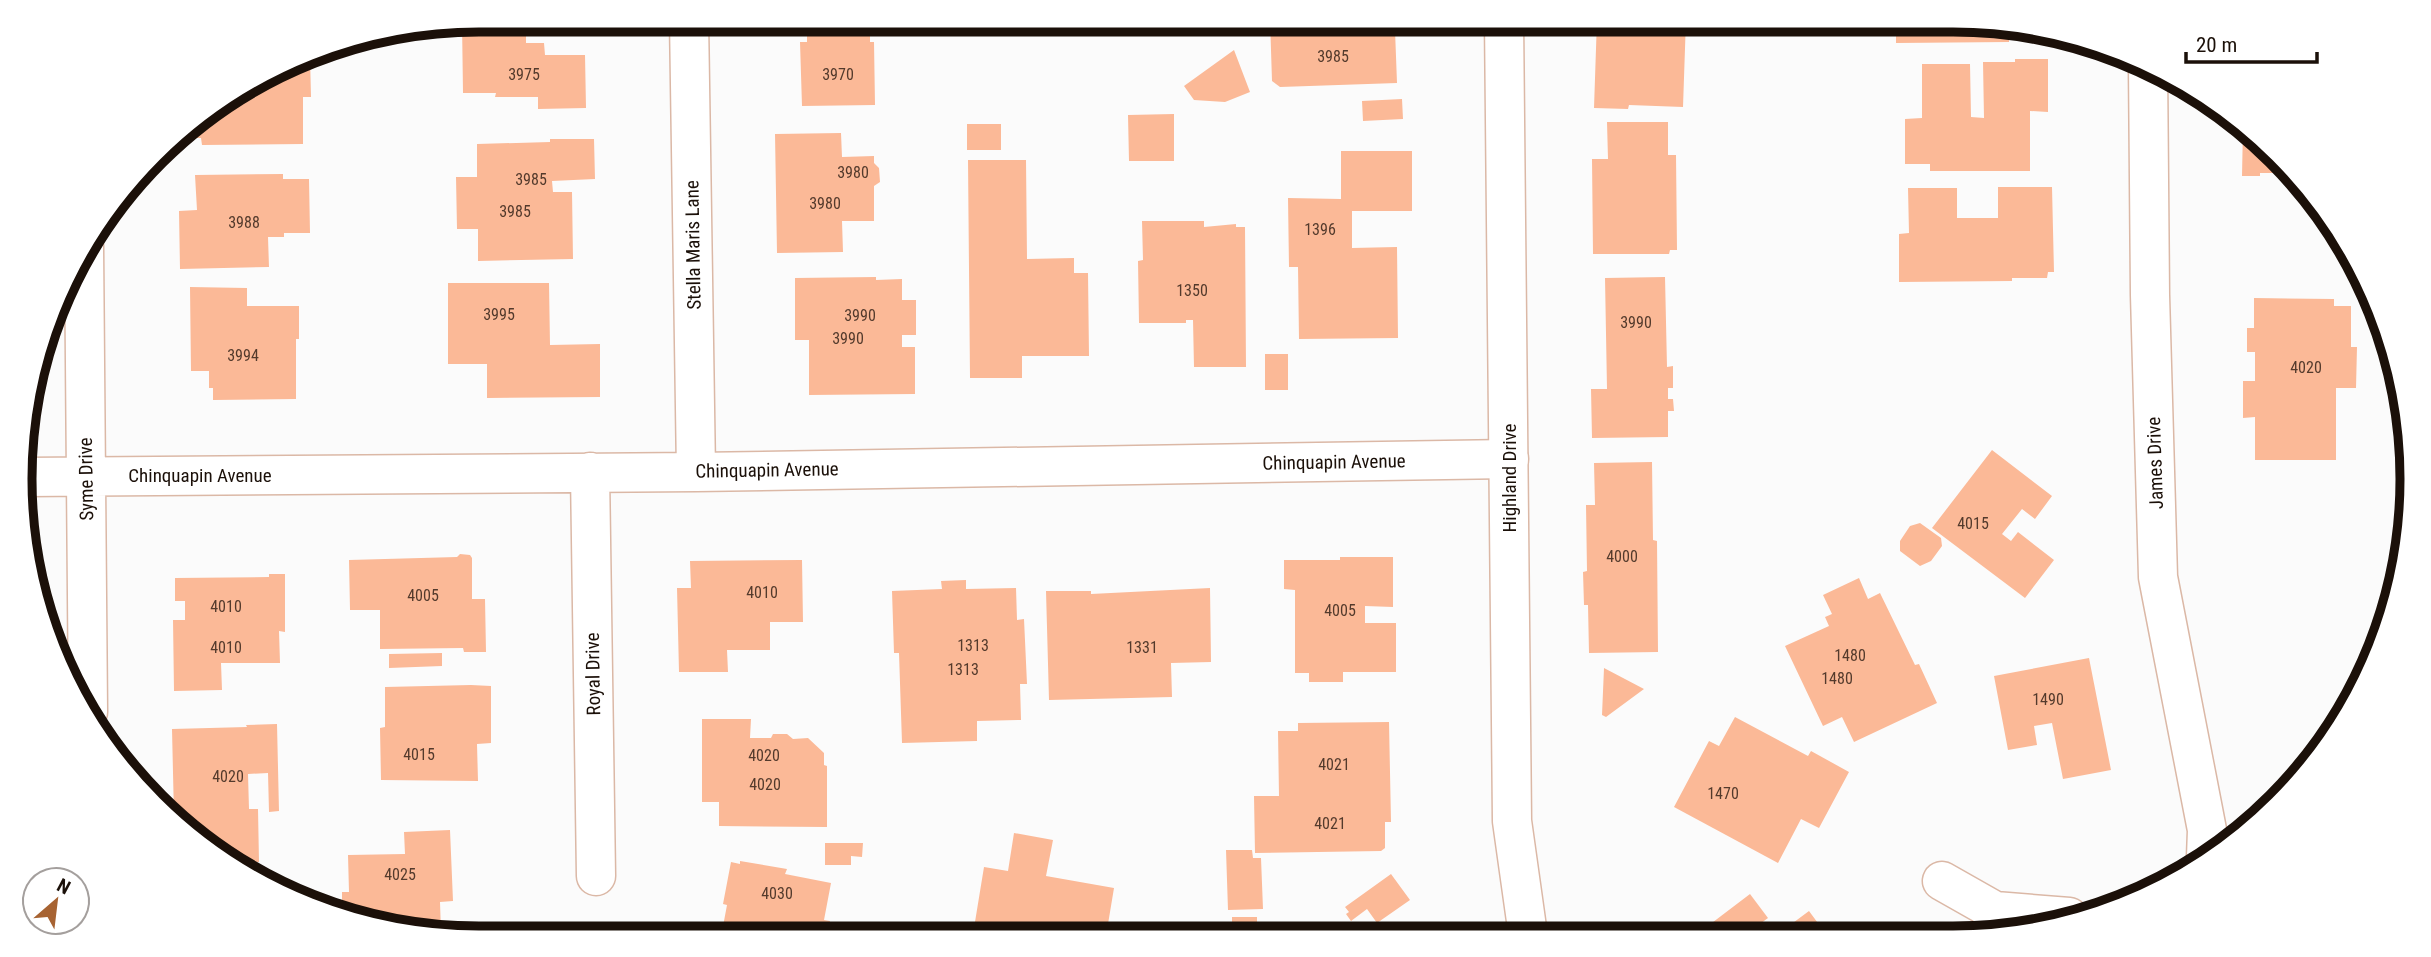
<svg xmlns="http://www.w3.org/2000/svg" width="2431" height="957" viewBox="0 0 2431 957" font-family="'Roboto Condensed',sans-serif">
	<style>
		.building { fill: #fbb997 }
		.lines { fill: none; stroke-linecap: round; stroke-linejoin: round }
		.minor-casing { stroke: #dbb8a6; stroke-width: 41 }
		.tertiary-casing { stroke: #dbb8a6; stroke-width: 41 }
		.minor { stroke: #fff; stroke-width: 38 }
		.tertiary { stroke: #fff; stroke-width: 38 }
		.labels { text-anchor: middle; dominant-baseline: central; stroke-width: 5; stroke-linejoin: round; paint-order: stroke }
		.number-label { font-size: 16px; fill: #533a2c }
		.street-label { font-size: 19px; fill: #1b1009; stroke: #fff }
		.rim { fill: none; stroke: #1b1009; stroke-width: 9 }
	</style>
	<rect width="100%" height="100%" fill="#fbfbfb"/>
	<path class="building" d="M 478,19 L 526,19 L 526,43 L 544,43 L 545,55 L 585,55 L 586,108 L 538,109 L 538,97 L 495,97 L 496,93 L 463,93 L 462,22 Z
		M 807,19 L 870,19 L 870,42 L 874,42 L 875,105 L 802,106 L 800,42 L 807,42 Z
		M 1270,19 L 1360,19 L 1360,31 L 1395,30 L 1397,83 L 1280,87 L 1272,81 Z
		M 1597,19 L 1686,19 L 1683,107 L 1629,105 L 1628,109 L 1594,108 Z
		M 1896,19 L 1952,19 L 2046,35 L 2046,38 L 2009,38 L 2009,42 L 1896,43 Z
		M 1234,50 L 1250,92 L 1225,102 L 1194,100 L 1184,86 Z
		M 310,56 L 311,97 L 303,97 L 303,144 L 202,145 L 201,138 L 196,138 L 196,122 Z
		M 2015,59 L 2048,59 L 2048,112 L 2030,111 L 2030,171 L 1930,171 L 1930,164 L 1905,164 L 1905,119 L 1922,118 L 1922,64 L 1970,64 L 1971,117 L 1984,118 L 1983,62 L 2015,62 Z
		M 1402,99 L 1403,119 L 1363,121 L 1362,101 Z
		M 1174,114 L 1174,161 L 1129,161 L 1128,115 Z
		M 1607,122 L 1668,122 L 1668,155 L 1676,155 L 1677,250 L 1670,250 L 1669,254 L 1593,254 L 1592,159 L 1608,159 Z
		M 967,124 L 1001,124 L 1001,150 L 967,150 Z
		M 2243,127 L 2247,127 L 2255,133 L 2292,173 L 2260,173 L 2260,176 L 2242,176 Z
		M 841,133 L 842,157 L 874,156 L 874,163 L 879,168 L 880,182 L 874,186 L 874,221 L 842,221 L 843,252 L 777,253 L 775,134 Z
		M 550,139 L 594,139 L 595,179 L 552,181 L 553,192 L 572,192 L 573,259 L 478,261 L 478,229 L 457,229 L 456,177 L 477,177 L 477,144 L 550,142 Z
		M 1341,151 L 1412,151 L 1412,211 L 1352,211 L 1352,248 L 1397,247 L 1398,338 L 1299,339 L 1298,267 L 1289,267 L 1288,198 L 1341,199 Z
		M 968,160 L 1026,160 L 1027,259 L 1074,258 L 1074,273 L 1088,273 L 1089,356 L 1022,356 L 1022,378 L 970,378 Z
		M 283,174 L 283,179 L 309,179 L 310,233 L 284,233 L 284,237 L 268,237 L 269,267 L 180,269 L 179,211 L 197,210 L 195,175 Z
		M 1998,187 L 2052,187 L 2054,272 L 2048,272 L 2047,278 L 2012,278 L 2012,281 L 1899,282 L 1899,234 L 1909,233 L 1908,188 L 1957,188 L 1957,218 L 1998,218 Z
		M 1142,221 L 1204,221 L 1204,227 L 1236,224 L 1236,227 L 1245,227 L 1246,367 L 1194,367 L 1193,320 L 1186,320 L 1186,323 L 1139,323 L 1138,261 L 1143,260 Z
		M 876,277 L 876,280 L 902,279 L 902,300 L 916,300 L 916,335 L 902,335 L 902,347 L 915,347 L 915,394 L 809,395 L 809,340 L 795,340 L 795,278 Z
		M 1665,277 L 1667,367 L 1673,366 L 1673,388 L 1668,388 L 1668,399 L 1673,399 L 1674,411 L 1668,411 L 1668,437 L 1592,438 L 1591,389 L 1607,389 L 1605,278 Z
		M 448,283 L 549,283 L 550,345 L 600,344 L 600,397 L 487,398 L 487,364 L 448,364 Z
		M 190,287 L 247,288 L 247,306 L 299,306 L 299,339 L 296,339 L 296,399 L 213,400 L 213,388 L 209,388 L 209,371 L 191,371 Z
		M 2254,298 L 2334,299 L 2334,306 L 2351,306 L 2351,347 L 2357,347 L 2356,388 L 2336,388 L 2336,460 L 2255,460 L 2255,417 L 2243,418 L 2243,381 L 2255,381 L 2255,352 L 2247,352 L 2247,328 L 2254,328 Z
		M 1265,354 L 1288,354 L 1288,390 L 1265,390 Z
		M 1992,450 L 2052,496 L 2035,519 L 2022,509 L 2002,534 L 2011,541 L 2018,532 L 2054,560 L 2025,598 L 1932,528 Z
		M 1652,462 L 1653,540 L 1657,541 L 1658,652 L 1589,653 L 1588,605 L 1584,605 L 1583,572 L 1587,571 L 1586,505 L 1595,505 L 1594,463 Z
		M 1920,523 L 1941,538 L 1942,546 L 1931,561 L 1920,566 L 1900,551 L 1900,541 L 1910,526 Z
		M 460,554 L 470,555 L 472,558 L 472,599 L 485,599 L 486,652 L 464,652 L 463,648 L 380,649 L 380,610 L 350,610 L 349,560 L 457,557 Z
		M 1340,557 L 1393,557 L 1393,607 L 1365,606 L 1365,623 L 1396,623 L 1396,672 L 1343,672 L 1343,682 L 1309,682 L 1309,673 L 1295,673 L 1295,590 L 1284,589 L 1284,560 L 1340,560 Z
		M 802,560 L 803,622 L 770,622 L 770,650 L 727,650 L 728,672 L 679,672 L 677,588 L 691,588 L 690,561 Z
		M 269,574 L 285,574 L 285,632 L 279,631 L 280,663 L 221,663 L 222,690 L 174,691 L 173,620 L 185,620 L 185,601 L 175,601 L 175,578 L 269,577 Z
		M 1859,578 L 1868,599 L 1880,593 L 1915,665 L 1919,664 L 1937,703 L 1854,742 L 1842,717 L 1823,726 L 1785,646 L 1829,626 L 1825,617 L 1832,614 L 1823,595 Z
		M 966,580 L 966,589 L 1016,588 L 1017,620 L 1024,619 L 1027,684 L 1020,684 L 1021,720 L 977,721 L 977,741 L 902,743 L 899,653 L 894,653 L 892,591 L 942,589 L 941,581 Z
		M 1210,588 L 1211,662 L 1171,663 L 1172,697 L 1049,700 L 1046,591 L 1091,591 L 1091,594 Z
		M 442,653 L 442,666 L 389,668 L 389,654 Z
		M 2089,658 L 2111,770 L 2063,779 L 2052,723 L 2034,726 L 2037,745 L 2008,750 L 1994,676 Z
		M 1604,668 L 1644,689 L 1606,717 L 1602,715 Z
		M 471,685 L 491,686 L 491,743 L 477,744 L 478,781 L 381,780 L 380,728 L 385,727 L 385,687 Z
		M 1735,717 L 1808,756 L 1811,751 L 1849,772 L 1819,828 L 1801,819 L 1778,863 L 1674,807 L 1709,741 L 1719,746 Z
		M 702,719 L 751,719 L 750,738 L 771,738 L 773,734 L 787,734 L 793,739 L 808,738 L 824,753 L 824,765 L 827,766 L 827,827 L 719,826 L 719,802 L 702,802 Z
		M 1389,722 L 1391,822 L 1385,822 L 1385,848 L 1381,851 L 1255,853 L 1254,796 L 1279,796 L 1278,731 L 1298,731 L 1298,723 Z
		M 277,724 L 279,811 L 269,812 L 268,773 L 248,774 L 249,809 L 258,809 L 259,862 L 236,863 L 199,843 L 174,816 L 172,729 L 247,727 L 246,725 Z
		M 2304,748 L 2319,751 L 2300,772 Z
		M 450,830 L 453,901 L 440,902 L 441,932 L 342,915 L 342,892 L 349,892 L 348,855 L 405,854 L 404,832 Z
		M 1014,833 L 1053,840 L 1046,876 L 1114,888 L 1106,936 L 984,936 L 985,929 L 974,928 L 984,867 L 1008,871 Z
		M 825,843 L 863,843 L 862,857 L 851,856 L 851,865 L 825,865 Z
		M 1226,850 L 1252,850 L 1253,858 L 1261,858 L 1263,909 L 1228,910 Z
		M 740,861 L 787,869 L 785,874 L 831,883 L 824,920 L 830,921 L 827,937 L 721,937 L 727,905 L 723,904 L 731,862 L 740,864 Z
		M 1391,874 L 1410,900 L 1377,923 L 1367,909 L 1351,921 L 1346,914 L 1349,912 L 1345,907 Z
		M 1750,894 L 1768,918 L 1753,929 L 1756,934 L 1696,935 Z
		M 1809,911 L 1826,934 L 1778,934 Z
		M 1232,917 L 1257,917 L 1257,936 L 1232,936 Z"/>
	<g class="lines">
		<g class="minor-casing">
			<path id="minor" d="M 689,19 L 696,472
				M 2148,65 L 2150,295 L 2158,577 L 2207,830 L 2206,857
				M 84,246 L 88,712
				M 590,472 L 596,876
				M 25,477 L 696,472 L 1509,459
				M 1942,881 L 1995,911 L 2069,917"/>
		</g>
		<g class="tertiary-casing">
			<path id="tertiary" d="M 1504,19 L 1512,821 L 1528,935"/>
		</g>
		<use href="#minor" class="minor"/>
		<use href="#tertiary" class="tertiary"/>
	</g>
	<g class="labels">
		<g class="number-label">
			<text x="1333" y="56">3985</text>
			<text x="524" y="74">3975</text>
			<text x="838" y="74">3970</text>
			<text x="853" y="172">3980</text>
			<text x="531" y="179">3985</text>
			<text x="825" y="203">3980</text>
			<text x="515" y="211">3985</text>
			<text x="244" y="222">3988</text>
			<text x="1320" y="229">1396</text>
			<text x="1192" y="290">1350</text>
			<text x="499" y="314">3995</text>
			<text x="860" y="315">3990</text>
			<text x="1636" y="322">3990</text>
			<text x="848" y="338">3990</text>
			<text x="243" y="355">3994</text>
			<text x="2306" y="367">4020</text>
			<text x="1973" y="523">4015</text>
			<text x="1622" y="556">4000</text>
			<text x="762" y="592">4010</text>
			<text x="423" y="595">4005</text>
			<text x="226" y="606">4010</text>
			<text x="1340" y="610">4005</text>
			<text x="973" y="645">1313</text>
			<text x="226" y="647">4010</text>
			<text x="1142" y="647">1331</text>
			<text x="1850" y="655">1480</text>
			<text x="963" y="669">1313</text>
			<text x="1837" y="678">1480</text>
			<text x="2048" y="699">1490</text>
			<text x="419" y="754">4015</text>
			<text x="764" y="755">4020</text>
			<text x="1334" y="764">4021</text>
			<text x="228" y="776">4020</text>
			<text x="765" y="784">4020</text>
			<text x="1723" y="793">1470</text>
			<text x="1330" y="823">4021</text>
			<text x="400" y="874">4025</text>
			<text x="777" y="893">4030</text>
		</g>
		<g class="street-label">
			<text transform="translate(693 245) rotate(-91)">Stella Maris Lane</text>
			<text transform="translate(1334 462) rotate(-1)">Chinquapin Avenue</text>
			<text transform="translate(2155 463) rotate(-92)">James Drive</text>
			<text transform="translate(767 470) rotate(-1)">Chinquapin Avenue</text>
			<text x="200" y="475">Chinquapin Avenue</text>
			<text transform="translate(1509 478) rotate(-90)">Highland Drive</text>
			<text transform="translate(86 479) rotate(-91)">Syme Drive</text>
			<text transform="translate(593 674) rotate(-91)">Royal Drive</text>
		</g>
	</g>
	<path d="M0 0H2431V957H0ZM479 32H1953A447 447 0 0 1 2400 479V479A447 447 0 0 1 1953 926H479A447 447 0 0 1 32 479V479A447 447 0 0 1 479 32Z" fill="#fff" fill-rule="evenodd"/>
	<path class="rim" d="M479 32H1953A447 447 0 0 1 2400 479V479A447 447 0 0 1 1953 926H479A447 447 0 0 1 32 479V479A447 447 0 0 1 479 32Z"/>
	<g transform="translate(56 901) rotate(28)"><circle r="33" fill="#ffffff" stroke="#a49f9d" stroke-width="2"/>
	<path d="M0-5L12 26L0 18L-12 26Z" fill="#a76332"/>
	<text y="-10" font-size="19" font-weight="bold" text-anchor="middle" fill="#1b1009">N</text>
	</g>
	<path d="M2186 52v10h131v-10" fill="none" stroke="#1b1009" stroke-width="3.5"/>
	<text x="2196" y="52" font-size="21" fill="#1b1009" stroke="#ffffff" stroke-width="5" paint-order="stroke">20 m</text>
</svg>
